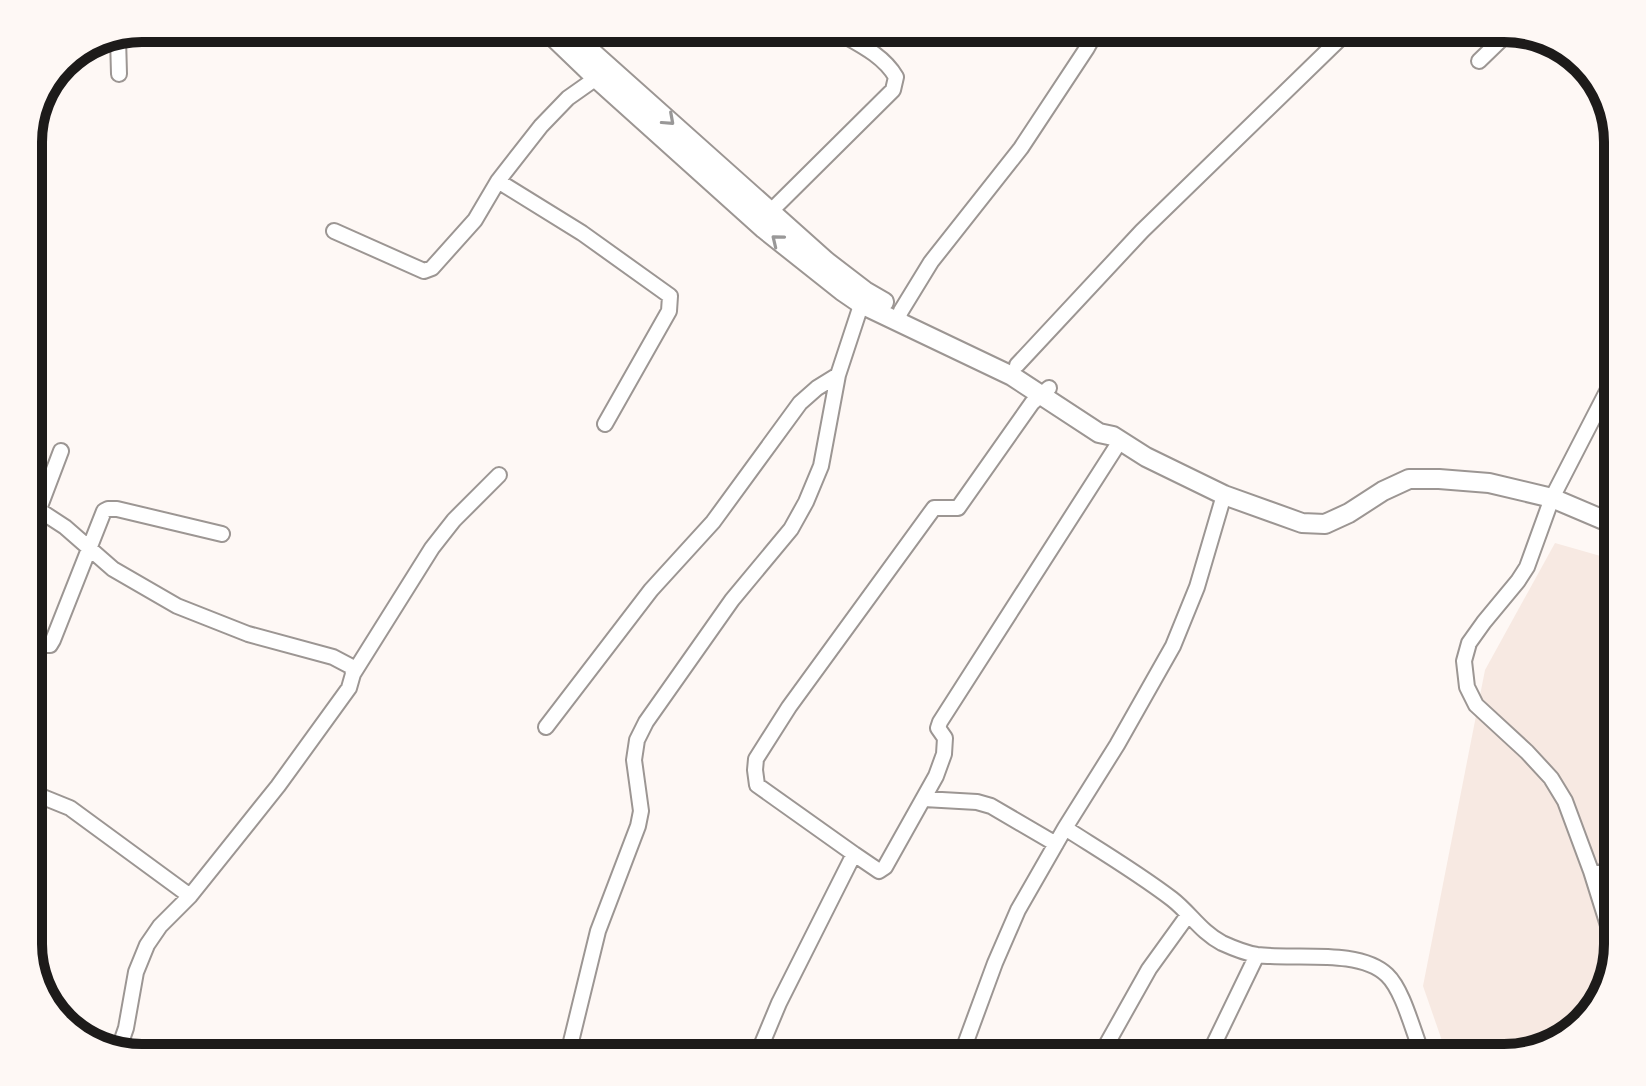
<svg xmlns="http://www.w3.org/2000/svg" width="1646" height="1086" viewBox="0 0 1646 1086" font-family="Rubik,sans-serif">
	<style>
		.built { fill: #f7e9e2 }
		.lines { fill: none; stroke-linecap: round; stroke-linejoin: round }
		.minor-casing { stroke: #9c9693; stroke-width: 18 }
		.tertiary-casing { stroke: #9c9693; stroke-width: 22 }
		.minor { stroke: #fff; stroke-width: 14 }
		.tertiary { stroke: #fff; stroke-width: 18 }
		.oneway { stroke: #999898 }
		.rim { fill: none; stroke: #1d1b1a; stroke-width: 10 }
	</style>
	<rect width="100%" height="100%" fill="#fef8f5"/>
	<path class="built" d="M 1555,543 L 1618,561 L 1618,944 L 1598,1008 L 1560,1043 L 1504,1058 L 1448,1058 L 1423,986 L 1485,670 Z"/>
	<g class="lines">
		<g class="minor-casing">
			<path id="minor" d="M 118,38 L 119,74
				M 1479,61 L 1511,30
				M 498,181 L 582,233 L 670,296 L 669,311 L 605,424
				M 770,212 L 893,90 L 896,77 C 882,53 854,42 831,28
				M 334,231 L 424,271 L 432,268 L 475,220 L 498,181 L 541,126 L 568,98 L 602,74
				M 897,321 L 901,311 L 931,262 L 1021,148 L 1087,48 L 1098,28
				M 1017,365 L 1142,231 L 1351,28
				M 28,503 L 65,527 L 113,569 L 177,606 L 248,634 L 333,657 L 352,667 L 353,674 L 349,688 L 278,786 L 190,896 L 160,926 L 147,945 L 136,972 L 126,1028 L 118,1051
				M 39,509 L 61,451
				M 28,638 L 43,645 L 50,645 L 53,640 L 104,511 L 108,509 L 117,509 L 222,534
				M 353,674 L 432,548 L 454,520 L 499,475
				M 546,727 L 651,590 L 713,522 L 800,403 L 817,388 L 838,375
				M 28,791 L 70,808 L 190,896
				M 924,799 L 977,802 L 991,806 L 1056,844
				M 1065,828 C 1101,851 1138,873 1172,899 C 1190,913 1201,932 1222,943 C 1233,948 1245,953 1257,955 C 1294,960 1359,948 1387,975 C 1404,991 1414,1036 1424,1058
				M 854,854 L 879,871 L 885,867 L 936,776 L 944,754 L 945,738 L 938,728 L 940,722 L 1120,441
				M 1591,871 L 1618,877
				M 1616,951 L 1591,871 L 1565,801 L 1551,778 L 1527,752 L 1476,705 L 1467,687 L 1464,661 L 1469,643 L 1484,622 L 1518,581 L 1527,567 L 1552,498 L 1618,370
				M 567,1058 L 598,931 L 638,826 L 641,811 L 634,760 L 637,740 L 646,722 L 732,600 L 791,529 L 806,502 L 821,466 L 838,375 L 864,296
				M 756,1058 L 779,1003 L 854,854 L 757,785 L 755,770 L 756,759 L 789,707 L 934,508 L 958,508 L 1032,403 L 1049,388
				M 960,1058 L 995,963 L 1018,910 L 1065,828 L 1117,745 L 1173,646 L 1197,587 L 1224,495
				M 1099,1058 L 1149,969 L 1188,915
				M 1204,1058 L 1212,1048 L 1257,955"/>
		</g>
		<g class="tertiary-casing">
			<path id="tertiary" d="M 544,28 L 596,78 L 764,229 L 842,291 L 861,304 L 1012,376 L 1099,433 L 1113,436 L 1146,457 L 1224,495 L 1302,523 L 1325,524 L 1349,513 L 1383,491 L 1409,479 L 1439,479 L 1489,483 L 1552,498 L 1618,526
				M 565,28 L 826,261 L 865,291 L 884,302"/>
		</g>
		<use href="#minor" class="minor"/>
		<use href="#tertiary" class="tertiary"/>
	</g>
	<defs><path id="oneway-chevron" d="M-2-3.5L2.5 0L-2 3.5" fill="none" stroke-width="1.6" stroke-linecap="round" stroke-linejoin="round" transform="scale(2)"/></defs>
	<g class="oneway">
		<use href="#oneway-chevron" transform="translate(669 120) rotate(42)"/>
		<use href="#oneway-chevron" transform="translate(777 240) rotate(-141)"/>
	</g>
	<path d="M0 0H1646V1086H0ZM142 42H1504A100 100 0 0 1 1604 142V944A100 100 0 0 1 1504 1044H142A100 100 0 0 1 42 944V142A100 100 0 0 1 142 42Z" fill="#fef8f5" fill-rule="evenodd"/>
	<path class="rim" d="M142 42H1504A100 100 0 0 1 1604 142V944A100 100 0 0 1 1504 1044H142A100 100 0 0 1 42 944V142A100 100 0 0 1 142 42Z"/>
</svg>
